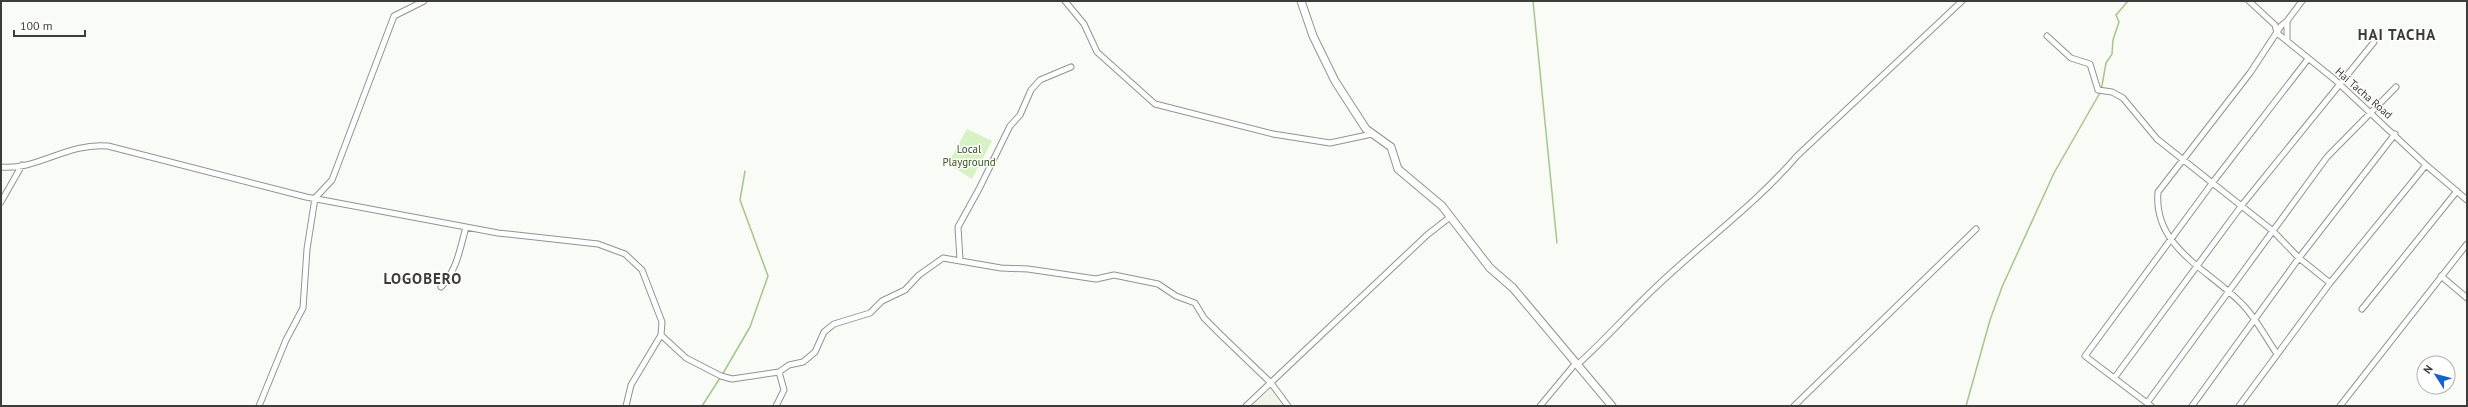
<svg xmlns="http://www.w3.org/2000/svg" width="2468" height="407" viewBox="0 0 2468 407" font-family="'PT Sans',sans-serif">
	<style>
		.built { fill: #eef5e8 }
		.green { fill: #d6f1c2 }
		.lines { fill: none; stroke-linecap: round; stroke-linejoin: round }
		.stream { stroke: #a5c68b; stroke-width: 1.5 }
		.street-casing { stroke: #90948e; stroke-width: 7 }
		.secondary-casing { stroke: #90948e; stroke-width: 9 }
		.street { stroke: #fff; stroke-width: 5 }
		.secondary { stroke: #fff; stroke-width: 7 }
		.labels { text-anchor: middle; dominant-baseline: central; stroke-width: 3; stroke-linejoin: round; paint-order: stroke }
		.street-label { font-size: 11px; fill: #3c3d3b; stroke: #fff }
		.park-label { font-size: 11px; fill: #335114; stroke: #fff }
		.district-label { font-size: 15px; font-weight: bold; letter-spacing: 1px; fill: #3c3d3b; stroke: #fff }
	</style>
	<rect width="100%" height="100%" fill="#f8fbf6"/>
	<path class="built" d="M 1270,389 L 1282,406 L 1251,406 Z"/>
	<path class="green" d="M 967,129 L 992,141 L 972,179 L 948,164 Z"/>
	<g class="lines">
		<path class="stream" d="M 1533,1 L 1557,243
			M 722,375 L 750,327 L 768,276 L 740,200 L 745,171
			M 702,406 L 720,378
			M 1966,406 L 1990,320 L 2002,287 L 2054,173 L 2101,91 L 2106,63 L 2112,54 L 2113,40 L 2119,22 L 2116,15 L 2128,1"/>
		<g class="street-casing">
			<path id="street" d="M 1065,1 L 1084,24 L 1097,52 L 1155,104 L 1273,134 L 1330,143 L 1372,134
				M 2249,1 L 2275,25 L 2277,33 L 2334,79 L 2426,165 L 2467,200
				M 2047,36 L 2071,58 L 2090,64 L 2098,90 L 2112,92 L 2123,98 L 2157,139 L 2273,231 L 2299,258 L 2330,283
				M 2287,41 L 2287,21 L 2302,1
				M 1,167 C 36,171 68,142 108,146 L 306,197 L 498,233 L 598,244 L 625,254 L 642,270 L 662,322 L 661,335 L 631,385 L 626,406
				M 1,202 L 22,165
				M 960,260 L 958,227 L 979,189 L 1010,126 L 1020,115 L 1031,90 L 1040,80 L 1071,67
				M 2441,276 L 2467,298
				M 441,287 C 457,270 460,249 466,227
				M 2362,309 L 2457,191
				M 661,335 L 686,358 L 721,376 L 732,379 L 779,372 L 789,365 L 803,362 L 815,352 L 824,332 L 834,324 L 870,313 L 882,301 L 905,290 L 919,275 L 943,258 L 1001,268 L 1028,269 L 1096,279 L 1114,275 L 1158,284 L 1176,296 L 1195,303 L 1204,318 L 1221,335 L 1271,383 L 1288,406
				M 2277,354 C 2266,338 2257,320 2244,306 C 2211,270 2153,249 2158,192 L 2250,73 L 2281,26 L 2287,21
				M 1577,365 C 1605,340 1629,312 1657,286 C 1703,242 1756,204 1797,156 L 1962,1
				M 2115,377 L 2242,205 L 2374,42 L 2374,35
				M 2147,403 L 2327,157 L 2396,87
				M 259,406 L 286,340 L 303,308 L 307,249 L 315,198 L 332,180 L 394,16 L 424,1
				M 776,406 L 784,390 L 779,372
				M 1246,406 L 1427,235 L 1450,217
				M 1540,406 L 1575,364
				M 1794,406 L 1976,229
				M 2151,406 L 2085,356 L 2213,182 L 2308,59
				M 2192,406 L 2299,258 L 2395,134
				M 2239,406 L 2330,283 L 2426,165
				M 2340,406 L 2467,244"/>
		</g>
		<g class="secondary-casing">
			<path id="secondary" d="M 1301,1 L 1313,36 L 1335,81 L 1366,129 L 1391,147 L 1398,169 L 1442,206 L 1490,268 L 1513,288 L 1612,406"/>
		</g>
		<use href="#street" class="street"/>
		<use href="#secondary" class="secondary"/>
	</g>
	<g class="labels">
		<g class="street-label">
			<text transform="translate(2364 93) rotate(41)">Hai Tacha Road</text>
		</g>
		<g class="park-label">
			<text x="969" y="149">Local<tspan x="969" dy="13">Playground</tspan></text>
		</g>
		<g class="district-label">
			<text x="2397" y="34">HAI TACHA</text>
			<text x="423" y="278">LOGOBERO</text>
		</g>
	</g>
	<rect width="2468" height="407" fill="none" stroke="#3c3d3b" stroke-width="4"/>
	<g transform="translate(2436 375) rotate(306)"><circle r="19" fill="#ffffff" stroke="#b1b1b1"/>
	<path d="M0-3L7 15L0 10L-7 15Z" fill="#1562cc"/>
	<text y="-6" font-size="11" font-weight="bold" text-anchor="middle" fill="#3c3d3b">N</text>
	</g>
	<path d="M14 30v6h71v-6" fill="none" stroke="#3c3d3b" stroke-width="2"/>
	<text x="20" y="30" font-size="12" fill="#3c3d3b" stroke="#ffffff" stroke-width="3" paint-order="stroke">100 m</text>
</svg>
